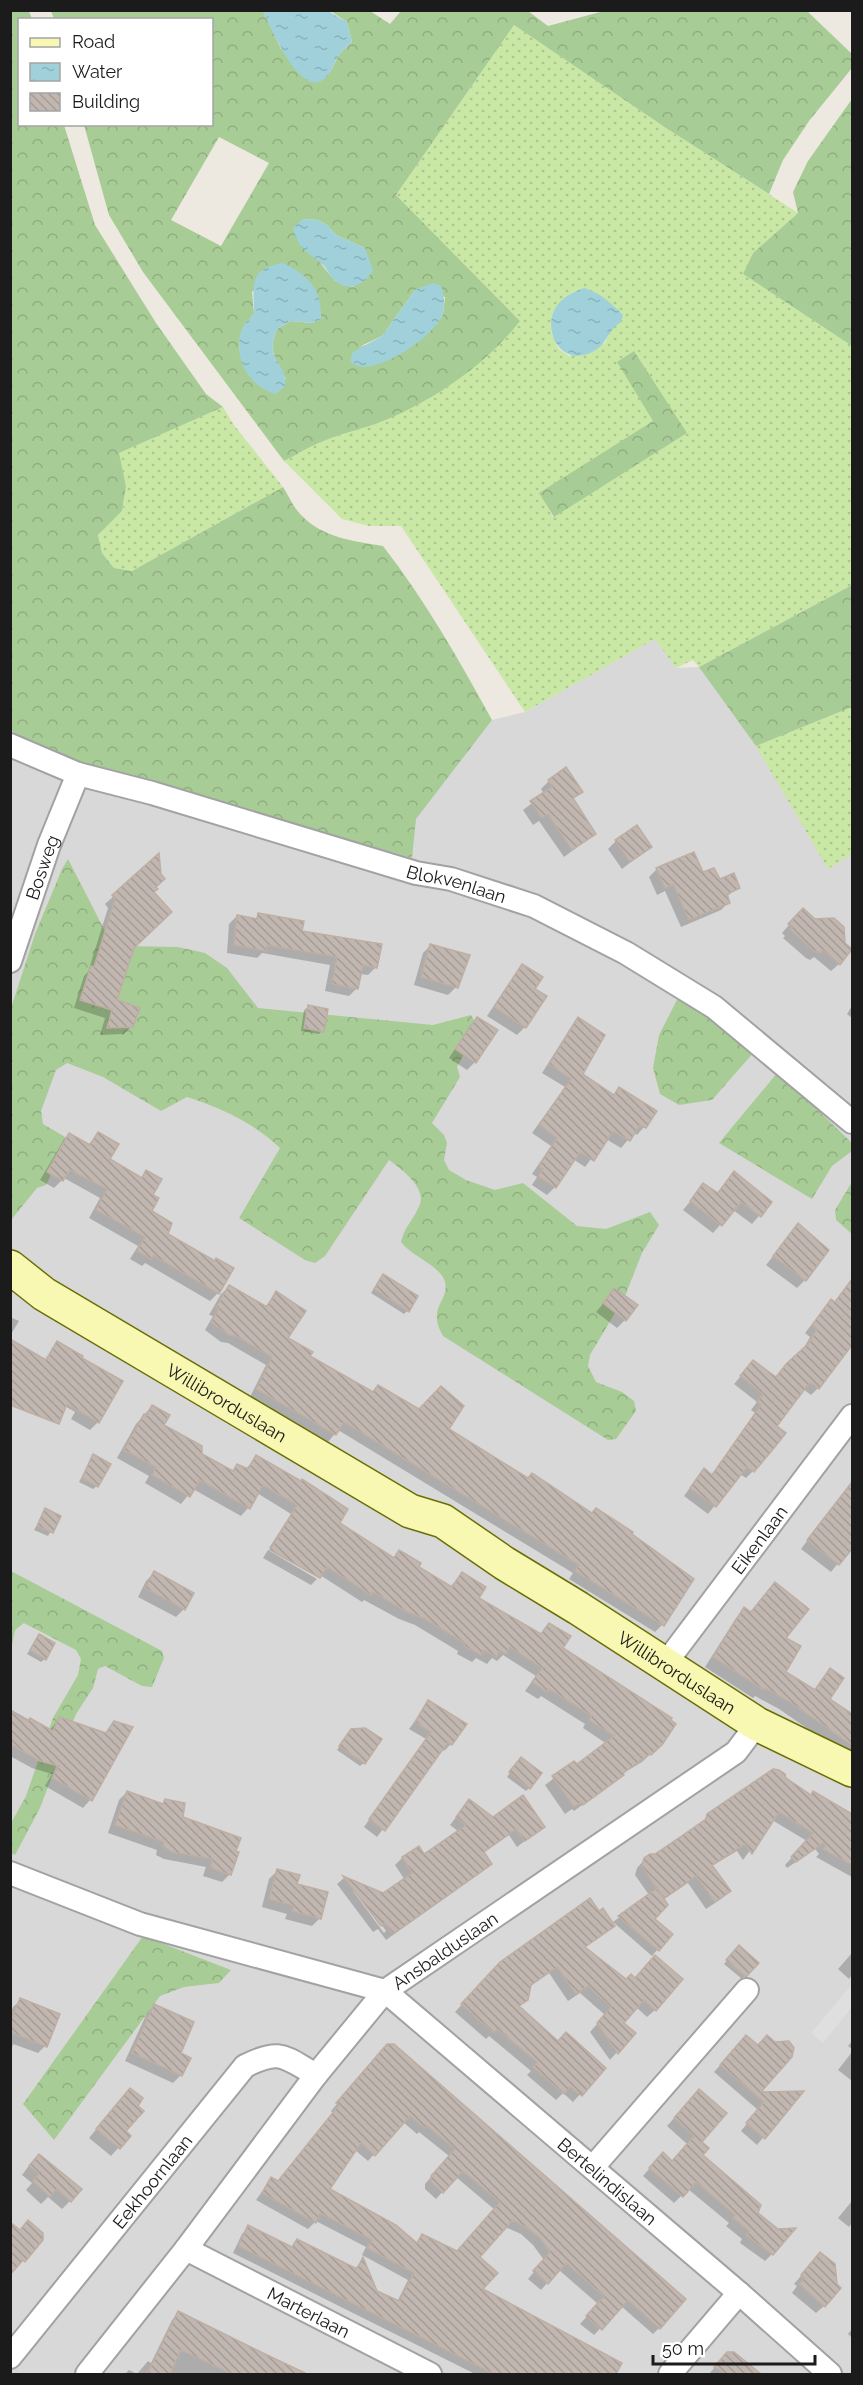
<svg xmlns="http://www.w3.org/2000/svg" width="863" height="2385" viewBox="0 0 863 2385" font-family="Raleway,sans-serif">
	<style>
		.residential { fill: #d9d8d8 }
		.grass { fill: url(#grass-dots); fill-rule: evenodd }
		.forest { fill: url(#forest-crowns); fill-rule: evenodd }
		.parking { fill: #dfdfdf }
		.water { fill: url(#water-ripples) }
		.shadow { fill: #0003; fill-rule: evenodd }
		.building { fill: url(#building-back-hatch); stroke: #beaea3; stroke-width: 1.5; fill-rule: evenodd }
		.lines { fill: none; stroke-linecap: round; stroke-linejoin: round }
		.minor-casing { stroke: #a2a2a2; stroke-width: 26 }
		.secondary-casing { stroke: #696f05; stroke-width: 36 }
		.minor { stroke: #fff; stroke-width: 22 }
		.secondary { stroke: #f8f8b3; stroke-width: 33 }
		.labels { text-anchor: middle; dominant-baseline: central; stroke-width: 4.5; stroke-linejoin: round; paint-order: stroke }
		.street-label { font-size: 18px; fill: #1b1b1b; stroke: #fff }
	</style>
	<defs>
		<pattern id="grass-dots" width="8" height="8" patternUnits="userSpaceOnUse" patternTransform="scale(1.5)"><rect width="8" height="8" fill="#c9e8a5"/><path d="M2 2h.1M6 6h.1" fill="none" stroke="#acc68d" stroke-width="1.8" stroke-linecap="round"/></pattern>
		<pattern id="forest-crowns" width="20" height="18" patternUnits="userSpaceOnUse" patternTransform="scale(1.5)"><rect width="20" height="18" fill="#a8cc95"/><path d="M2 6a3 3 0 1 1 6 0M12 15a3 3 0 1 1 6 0" fill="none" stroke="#90af80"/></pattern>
		<pattern id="water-ripples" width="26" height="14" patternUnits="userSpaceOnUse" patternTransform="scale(1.5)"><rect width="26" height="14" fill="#a0d1db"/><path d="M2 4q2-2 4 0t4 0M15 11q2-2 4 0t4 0" fill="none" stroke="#89b3bb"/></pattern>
		<pattern id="building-back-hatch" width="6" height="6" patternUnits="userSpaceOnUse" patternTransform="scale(1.5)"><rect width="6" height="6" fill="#c1b7b0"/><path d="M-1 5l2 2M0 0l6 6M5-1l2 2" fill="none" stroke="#a59d97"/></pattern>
	</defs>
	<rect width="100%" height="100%" fill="#ede8e0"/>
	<path class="residential" d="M 656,638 L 676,668 L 699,667 L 852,815 L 852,2374 L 11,2374 L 10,720 L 492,720 L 525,712 Z"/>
	<path class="grass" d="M 514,25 L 666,128 L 798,213 L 753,253 L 743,274 L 852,346 L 852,585 L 699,667 L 693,660 L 676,668 L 655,639 L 525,712 L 401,526 L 369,526 L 342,519 L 284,461 L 324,440 L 380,422 L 428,399 L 520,321 L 396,195 ZM 611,328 L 605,343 L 569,356 L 558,348 L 551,331 ZM 617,362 L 687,433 L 553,517 L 540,493 L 654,421 Z
		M 223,407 L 234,425 L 283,487 L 132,571 L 114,568 L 102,553 L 98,535 L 122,511 L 126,486 L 118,453 Z
		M 852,707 L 852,854 L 828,869 L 756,746 Z"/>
	<path class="forest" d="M 329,10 L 370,11 L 390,24 L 401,11 L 528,11 L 548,26 L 604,11 L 807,11 L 852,54 L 852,68 L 809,121 L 783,160 L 769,194 L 666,128 L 514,25 L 396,195 L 520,321 C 485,366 432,402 378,423 C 361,429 343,433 326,440 C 312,445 298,454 284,461 L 143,272 L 109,215 L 84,125 L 212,124 L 212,20 L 54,19 L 51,11 L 263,11 L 281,49 L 330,72 L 340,53 L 352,42 L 347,22 ZM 219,137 L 269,163 L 221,246 L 171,220 ZM 303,219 L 318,220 L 327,225 L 336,235 L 365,248 L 353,287 L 335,281 L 322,265 ZM 415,290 L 445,297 L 443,314 L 437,324 L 359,347 L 382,336 ZM 252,291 L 321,318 L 313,323 L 291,321 L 277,329 C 268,351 275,359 286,379 L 243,365 C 236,342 238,332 254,314 Z
		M 10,11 L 29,11 L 32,19 L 20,20 L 20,124 L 64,125 L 95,225 L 156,323 L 206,394 L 223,407 L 119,453 L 126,486 L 122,511 L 98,535 L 102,553 L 114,568 L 132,571 L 283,487 C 289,496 293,507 301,515 C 323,538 353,541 383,546 C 425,600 459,660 492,720 L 416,819 L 412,858 L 31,748 L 11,730 Z
		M 852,99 L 852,346 L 743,274 L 753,253 L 798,213 L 793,192 L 808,161 Z
		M 634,351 L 687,433 L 554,517 L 539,493 L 653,421 L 617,362 Z
		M 852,585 L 852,707 L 756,746 L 699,667 Z
		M 68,859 L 106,933 L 127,946 L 178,947 L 205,953 L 227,968 L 258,1008 L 433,1025 L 471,1015 L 478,1028 L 457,1067 L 460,1077 L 432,1123 L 444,1135 L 447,1143 L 444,1160 L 449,1170 L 466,1180 L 495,1190 L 523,1183 L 577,1226 L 606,1229 L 650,1212 L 659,1225 L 642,1253 L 625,1296 L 590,1355 L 588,1366 L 596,1382 L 622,1392 L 634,1401 L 636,1411 L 616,1439 L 608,1440 L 443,1336 C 426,1306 450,1301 445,1282 C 441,1266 411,1256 401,1242 C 404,1227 415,1218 420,1204 C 426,1187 401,1169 389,1160 L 325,1256 L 315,1263 L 305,1260 L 239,1218 L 280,1148 C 254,1123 221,1108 187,1097 L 161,1111 L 103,1077 L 67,1063 L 56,1070 L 41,1111 L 43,1124 L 67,1138 L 66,1143 L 46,1185 L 37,1188 L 11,1220 L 11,1008 L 35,934 L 62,869 Z
		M 681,992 L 755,1051 L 712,1100 L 679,1105 L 660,1094 L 653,1068 L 659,1035 Z
		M 778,1072 L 852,1143 L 852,1151 L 832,1166 L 812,1199 L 719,1143 Z
		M 852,1182 L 852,1234 L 836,1220 L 835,1210 Z
		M 11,1571 L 162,1651 L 164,1658 L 152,1687 L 142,1686 L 105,1666 L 98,1669 L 93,1688 L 76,1714 L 40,1808 L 15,1855 L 11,1853 L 11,1823 L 26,1796 L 53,1718 L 78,1675 L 81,1659 L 76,1650 L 24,1623 L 15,1630 L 11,1650 Z
		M 143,1936 L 231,1970 L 219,1983 L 184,1987 L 160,1996 L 54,2140 L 23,2104 Z"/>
	<path class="parking" d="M 852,1984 L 852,2007 L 823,2043 L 811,2033 Z"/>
	<path class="water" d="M 263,11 L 328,11 L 347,22 L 352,42 C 348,46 342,50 339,55 C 333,64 331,75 321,81 C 298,93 270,26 263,11 Z
		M 303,219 L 318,220 L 327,225 L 336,235 L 365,248 L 373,270 C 365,285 348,293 334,280 C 329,275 327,268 322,264 C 305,249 301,253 293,228 Z
		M 283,263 C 308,275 322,289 321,319 L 313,323 L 291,321 L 277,329 C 263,363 288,362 285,386 L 276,394 C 248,387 232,356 242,329 C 244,323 250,319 254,314 C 254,287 247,269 283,263 Z
		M 433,283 L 441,286 C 444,295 445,303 443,313 C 437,336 367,383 350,361 L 353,352 L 382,336 L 415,290 Z
		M 584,288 C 601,293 611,303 623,315 L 621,322 C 606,331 608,346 590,353 C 558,367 539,324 560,302 C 567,295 576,291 584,288 Z"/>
	<path class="shadow" d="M 549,781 L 581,791 L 572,800 L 595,834 L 564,857 L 539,821 L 533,825 L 523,810 L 544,794 L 541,789 Z
		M 616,841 L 650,847 L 622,869 L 608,849 Z
		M 157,857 L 159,875 L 115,1001 L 132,1026 L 124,1034 L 100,1035 L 105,1018 L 74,1008 L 84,976 L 88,972 L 108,908 L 105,904 Z
		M 657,869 L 703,874 L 738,888 L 726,897 L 729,902 L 721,910 L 681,927 L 665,891 L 657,895 L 649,877 Z
		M 259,915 L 300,932 L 376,967 L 368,975 L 360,974 L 357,988 L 349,996 L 325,991 L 330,965 L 262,953 L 257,958 L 227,953 L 229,924 L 237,916 L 254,920 Z
		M 795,918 L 839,964 L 831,971 L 814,957 L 810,960 L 806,958 L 783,938 L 785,936 L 782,933 Z
		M 431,945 L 456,987 L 448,995 L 414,985 L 423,953 Z
		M 523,966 L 533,989 L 525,1027 L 517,1035 L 487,1016 L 515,974 Z
		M 852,1006 L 852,1018 L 847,1014 Z
		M 308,1007 L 322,1031 L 319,1034 L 301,1031 L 304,1010 Z
		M 477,1018 L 475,1062 L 467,1070 L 449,1058 L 470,1026 Z
		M 578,1019 L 581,1075 L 613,1096 L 619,1089 L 655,1112 L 644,1127 L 637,1135 L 634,1133 L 621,1148 L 606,1139 L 585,1167 L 573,1159 L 555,1187 L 547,1195 L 532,1185 L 537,1177 L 532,1174 L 551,1146 L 532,1133 L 565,1087 L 542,1073 L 571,1027 Z
		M 98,1134 L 108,1160 L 140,1178 L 146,1172 L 151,1195 L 150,1212 L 166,1234 L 218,1293 L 210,1301 L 145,1263 L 142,1266 L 130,1259 L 138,1246 L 89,1218 L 100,1198 L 64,1178 L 54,1188 L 40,1180 L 62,1143 L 70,1135 L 88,1145 Z
		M 734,1173 L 770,1203 L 752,1224 L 733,1210 L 713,1233 L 683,1210 L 704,1185 L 716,1194 Z
		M 798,1225 L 805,1280 L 797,1288 L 766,1265 Z
		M 380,1279 L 407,1311 L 404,1314 L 371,1293 Z
		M 852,1280 L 852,1323 L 832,1351 L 818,1388 L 811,1395 L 803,1389 L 775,1426 L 753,1471 L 746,1478 L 740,1474 L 708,1514 L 684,1496 L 697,1478 L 711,1476 L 755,1413 L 751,1410 L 757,1402 L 734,1384 L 753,1362 L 775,1378 L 802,1351 L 810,1337 L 805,1333 L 824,1309 L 834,1303 Z
		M 229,1287 L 265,1307 L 276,1293 L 286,1338 L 308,1357 L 372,1394 L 447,1429 L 527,1479 L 592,1514 L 662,1625 L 655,1632 L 569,1579 L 573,1573 L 338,1430 L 328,1442 L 250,1397 L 266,1365 L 228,1343 L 221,1342 L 205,1330 L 213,1316 L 209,1315 L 221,1294 Z
		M 615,1290 L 625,1320 L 617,1328 L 596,1312 Z
		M 10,1317 L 19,1321 L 10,1336 Z
		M 58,1342 L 98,1422 L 90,1430 L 71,1419 L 75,1412 L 10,1375 L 44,1360 L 50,1350 L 41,1366 L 43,1367 L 54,1349 L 51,1349 Z
		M 152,1406 L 162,1426 L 200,1454 L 231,1472 L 237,1465 L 245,1470 L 256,1457 L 338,1524 L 392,1559 L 399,1552 L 417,1567 L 450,1587 L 462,1574 L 477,1599 L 540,1635 L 549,1625 L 561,1649 L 661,1744 L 642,1762 L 622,1774 L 614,1782 L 574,1811 L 572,1809 L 565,1814 L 545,1785 L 574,1763 L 576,1766 L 607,1744 L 583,1728 L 585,1724 L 541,1696 L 538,1699 L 525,1691 L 536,1676 L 503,1655 L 497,1661 L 492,1658 L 487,1664 L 476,1658 L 472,1662 L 457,1654 L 458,1651 L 415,1625 L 399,1619 L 364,1600 L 362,1602 L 320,1575 L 269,1548 L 291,1514 L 257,1493 L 248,1508 L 241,1516 L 193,1489 L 181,1504 L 145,1483 L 149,1476 L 117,1458 L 136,1424 Z
		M 93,1456 L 97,1486 L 93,1489 L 79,1482 Z
		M 852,1482 L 852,1546 L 831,1572 L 801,1549 Z
		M 46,1510 L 59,1516 L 48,1536 L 34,1530 Z
		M 268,1550 L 317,1579 L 311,1585 L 263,1558 Z
		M 154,1573 L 184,1609 L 176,1617 L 138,1597 L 146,1581 Z
		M 775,1584 L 784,1638 L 784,1673 L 813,1691 L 830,1670 L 828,1699 L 852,1715 L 852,1752 L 846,1755 L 779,1709 L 755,1696 L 753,1698 L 705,1667 L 736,1618 L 745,1609 L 750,1613 Z
		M 39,1636 L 45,1659 L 41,1662 L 27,1654 Z
		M 429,1702 L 451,1744 L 444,1751 L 442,1749 L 377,1837 L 364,1827 L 426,1739 L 409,1729 Z
		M 10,1709 L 49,1731 L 59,1719 L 104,1734 L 114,1722 L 90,1800 L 83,1808 L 45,1786 L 52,1774 L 32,1768 L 10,1756 Z
		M 347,1735 L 364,1763 L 360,1766 L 337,1750 Z
		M 517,1762 L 529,1788 L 526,1791 L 507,1777 Z
		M 785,1779 L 810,1796 L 813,1793 L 852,1816 L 852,1877 L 816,1857 L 819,1854 L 815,1849 L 787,1868 L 785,1865 L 807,1841 L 772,1820 L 743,1860 L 737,1851 L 712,1866 L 729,1891 L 721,1899 L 706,1909 L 688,1883 L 663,1900 L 653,1919 L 671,1934 L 652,1956 L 613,1922 L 649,1895 L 635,1875 L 637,1868 L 645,1859 L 655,1856 L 700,1826 L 708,1815 Z
		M 127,1792 L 161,1805 L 165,1801 L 230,1874 L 222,1882 L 203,1876 L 206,1867 L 164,1859 L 156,1855 L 157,1850 L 108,1833 L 119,1800 Z
		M 463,1808 L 493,1819 L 543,1827 L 517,1847 L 509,1835 L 483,1853 L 490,1864 L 483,1871 L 386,1940 L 378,1929 L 373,1932 L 337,1884 L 344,1878 L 383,1895 L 405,1880 L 395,1865 L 402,1858 L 418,1848 L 424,1856 L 459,1832 L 450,1825 ZM 353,1891 L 357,1891 L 386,1931 L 384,1933 Z
		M 277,1871 L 295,1885 L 320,1918 L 312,1926 L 285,1919 L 287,1914 L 262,1907 L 269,1879 Z
		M 598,1913 L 613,1926 L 584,1948 L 626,1981 L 655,2010 L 647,2017 L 636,2007 L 622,2023 L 634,2033 L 610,2060 L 590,2032 L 605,2015 L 580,1993 L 568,2001 L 549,1973 L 529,1987 L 526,2000 L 519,2007 L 557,2042 L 604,2068 L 573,2102 L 563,2093 L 556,2100 L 527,2075 L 531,2071 L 489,2036 L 486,2039 L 455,2012 L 492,1971 Z
		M 739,1947 L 757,1963 L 742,1979 L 724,1964 Z
		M 852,1953 L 852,1975 L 849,1979 L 838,1969 Z
		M 21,2000 L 45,2046 L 38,2053 L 13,2044 L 11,2051 L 10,2015 L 13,2007 Z
		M 154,2005 L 179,2054 L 181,2075 L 173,2083 L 125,2061 L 147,2013 Z
		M 852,2041 L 852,2049 L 848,2046 Z
		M 739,2044 L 757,2047 L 758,2094 L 801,2092 L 757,2145 L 741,2131 L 758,2110 L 714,2072 Z
		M 852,2052 L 852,2081 L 838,2070 Z
		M 380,2053 L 659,2328 L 653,2334 L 621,2306 L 594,2335 L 580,2324 L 598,2304 L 559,2270 L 541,2290 L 528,2279 L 544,2260 L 533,2245 L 521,2234 L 505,2227 L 478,2258 L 481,2290 L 620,2364 L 614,2374 L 475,2374 L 233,2253 L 242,2234 L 249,2227 L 290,2248 L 297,2241 L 355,2269 L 362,2260 L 376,2292 L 397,2302 L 408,2280 L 362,2255 L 366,2247 L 316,2221 L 308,2229 L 256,2200 L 271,2179 L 277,2182 L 333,2113 L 331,2111 ZM 403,2122 L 417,2134 L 419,2132 L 449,2156 L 425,2184 L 425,2189 L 436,2199 L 456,2177 L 495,2210 L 456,2253 L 423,2236 L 415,2244 L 328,2190 L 355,2150 L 368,2161 Z
		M 122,2098 L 137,2107 L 124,2131 L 129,2136 L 111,2156 L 89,2138 Z
		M 692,2098 L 701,2155 L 756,2213 L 772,2254 L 765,2261 L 740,2243 L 742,2239 L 726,2226 L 729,2223 L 688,2189 L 674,2203 L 643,2176 L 655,2162 L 672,2162 L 687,2144 L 667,2126 Z
		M 31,2163 L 70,2201 L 62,2209 L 48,2197 L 41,2204 L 26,2190 L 32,2183 L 22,2175 Z
		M 852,2201 L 852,2223 L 849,2227 L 838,2218 Z
		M 813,2262 L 824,2306 L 816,2313 L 792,2293 L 797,2286 L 794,2284 Z
		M 179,2313 L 303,2374 L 137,2374 L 148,2361 L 151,2363 L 172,2320 Z
		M 852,2329 L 852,2338 L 848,2334 Z
		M 734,2353 L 758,2374 L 709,2374 L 720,2361 Z
		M 129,2370 L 137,2374 L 125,2374 Z"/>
	<path class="building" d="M 566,767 L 583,792 L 573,798 L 596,834 L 572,850 L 548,814 L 542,818 L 530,801 L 552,787 L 548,780 Z
		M 637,825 L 652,847 L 630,862 L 615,840 Z
		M 694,852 L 703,872 L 714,868 L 720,879 L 734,873 L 740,888 L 727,894 L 730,903 L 689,920 L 673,884 L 665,888 L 656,868 Z
		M 159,853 L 161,874 L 165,879 L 156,887 L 158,889 L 154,892 L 172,912 L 134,948 L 117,1000 L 140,1008 L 133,1027 L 107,1028 L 112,1010 L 80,1000 L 91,966 L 94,967 L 115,899 L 112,895 Z
		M 803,908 L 815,919 L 834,918 L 844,927 L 845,943 L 852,949 L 840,965 L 823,950 L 820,953 L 814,951 L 790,929 L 792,927 L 788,924 Z
		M 258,913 L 304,921 L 302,931 L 382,944 L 377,968 L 363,965 L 358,989 L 332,984 L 337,957 L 267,945 L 266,951 L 234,945 L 237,915 L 257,919 Z
		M 430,944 L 470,955 L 458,988 L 421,977 Z
		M 522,964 L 543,977 L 535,989 L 547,996 L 526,1028 L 494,1007 Z
		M 308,1005 L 328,1009 L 324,1032 L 304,1028 Z
		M 477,1017 L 498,1030 L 476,1063 L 455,1049 Z
		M 578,1017 L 605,1035 L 583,1074 L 614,1095 L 619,1087 L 657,1111 L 646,1128 L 640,1125 L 630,1141 L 613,1131 L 594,1161 L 580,1152 L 556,1188 L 538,1176 L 543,1169 L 539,1166 L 557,1138 L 539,1125 L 571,1079 L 549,1064 Z
		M 98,1132 L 119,1144 L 110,1159 L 142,1178 L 146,1170 L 162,1179 L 153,1195 L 159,1198 L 152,1211 L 172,1223 L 168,1234 L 215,1261 L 216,1258 L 234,1268 L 219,1294 L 154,1256 L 151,1259 L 137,1251 L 145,1237 L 96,1210 L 107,1189 L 70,1170 L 63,1181 L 47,1172 L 69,1133 L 90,1145 Z
		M 734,1171 L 772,1202 L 761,1217 L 741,1202 L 722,1226 L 690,1201 L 703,1183 L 718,1193 Z
		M 798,1223 L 829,1250 L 806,1281 L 773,1256 Z
		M 383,1274 L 418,1296 L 409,1312 L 374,1289 Z
		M 852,1279 L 852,1345 L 819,1389 L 810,1382 L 777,1426 L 786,1433 L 774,1448 L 754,1472 L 747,1467 L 716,1507 L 690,1488 L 704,1468 L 712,1475 L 761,1405 L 757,1402 L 763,1394 L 740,1376 L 753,1360 L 776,1377 L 787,1363 L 808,1344 L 817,1329 L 812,1325 L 831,1299 L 835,1302 Z
		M 229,1285 L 267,1307 L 276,1291 L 306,1311 L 288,1338 L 313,1352 L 310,1356 L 373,1392 L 378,1385 L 419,1409 L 441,1386 L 464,1406 L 449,1429 L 528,1478 L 532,1473 L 592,1513 L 596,1508 L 633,1532 L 632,1534 L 694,1579 L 664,1626 L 575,1571 L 579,1565 L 344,1422 L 336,1435 L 256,1389 L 272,1357 L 236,1336 L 229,1335 L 211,1322 L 219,1308 L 216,1307 Z
		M 614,1288 L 638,1305 L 626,1321 L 603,1303 Z
		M 10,1339 L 46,1360 L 57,1341 L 83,1356 L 82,1358 L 123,1381 L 99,1423 L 67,1404 L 59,1424 L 10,1405 Z
		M 152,1405 L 170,1415 L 164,1425 L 202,1446 L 202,1454 L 233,1471 L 237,1464 L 248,1469 L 256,1455 L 301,1481 L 302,1479 L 348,1509 L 340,1523 L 394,1558 L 399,1550 L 421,1563 L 419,1567 L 452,1587 L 462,1572 L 486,1587 L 479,1598 L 541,1634 L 549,1623 L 571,1636 L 563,1648 L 672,1718 L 671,1720 L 676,1724 L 662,1745 L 651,1755 L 650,1754 L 623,1773 L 624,1775 L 583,1805 L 581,1802 L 574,1807 L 552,1776 L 574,1761 L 577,1764 L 614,1736 L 589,1720 L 592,1716 L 549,1689 L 547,1692 L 532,1682 L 542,1668 L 510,1647 L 506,1654 L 500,1650 L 496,1657 L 484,1650 L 481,1655 L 464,1646 L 465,1643 L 423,1618 L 407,1612 L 373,1592 L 371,1595 L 327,1567 L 320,1578 L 270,1550 L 297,1505 L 263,1485 L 250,1509 L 200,1480 L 190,1497 L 152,1475 L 156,1467 L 124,1450 L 144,1414 L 146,1416 Z
		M 93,1454 L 111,1464 L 98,1487 L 82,1478 Z
		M 852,1482 L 852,1549 L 839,1565 L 807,1540 Z
		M 45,1508 L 61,1516 L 53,1533 L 37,1526 Z
		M 154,1571 L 194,1593 L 185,1610 L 145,1588 Z
		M 775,1582 L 809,1609 L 786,1638 L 801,1646 L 786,1672 L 815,1690 L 830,1668 L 844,1678 L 830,1699 L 852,1714 L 852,1745 L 788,1701 L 765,1688 L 764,1690 L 713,1657 L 744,1607 L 751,1612 Z
		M 39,1634 L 55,1643 L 46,1660 L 30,1650 Z
		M 428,1700 L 467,1724 L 452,1745 L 448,1742 L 385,1831 L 369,1819 L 431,1732 L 415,1722 Z
		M 10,1711 L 28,1721 L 30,1718 L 53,1731 L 59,1717 L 106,1733 L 114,1721 L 133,1727 L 92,1801 L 52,1778 L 59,1766 L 40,1761 L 10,1744 Z
		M 365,1728 L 382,1739 L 365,1764 L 339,1746 L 351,1729 Z
		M 521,1757 L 542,1773 L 530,1789 L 509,1772 Z
		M 773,1769 L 779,1770 L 785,1774 L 786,1778 L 811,1795 L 813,1791 L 852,1814 L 852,1865 L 823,1849 L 826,1845 L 823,1843 L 796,1862 L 791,1857 L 813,1833 L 779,1812 L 752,1854 L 745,1844 L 712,1865 L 731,1891 L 715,1902 L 696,1876 L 664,1898 L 642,1867 L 644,1858 L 650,1854 L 655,1854 L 683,1835 L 706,1819 L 707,1814 Z
		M 127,1791 L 163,1804 L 165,1799 L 185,1803 L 183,1817 L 241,1838 L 236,1851 L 239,1852 L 231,1875 L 210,1868 L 213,1859 L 172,1852 L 163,1846 L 164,1842 L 115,1825 Z
		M 523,1795 L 545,1827 L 525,1841 L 516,1829 L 484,1852 L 492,1864 L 393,1934 L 385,1923 L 381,1926 L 343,1876 L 383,1893 L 412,1873 L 402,1857 L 419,1846 L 424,1854 L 466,1825 L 456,1817 L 469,1799 L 493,1817 Z
		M 277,1869 L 300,1875 L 297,1884 L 328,1892 L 321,1919 L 292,1911 L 294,1906 L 269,1899 Z
		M 657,1888 L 668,1905 L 655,1919 L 673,1934 L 659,1951 L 618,1916 Z
		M 590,1898 L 599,1911 L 603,1908 L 615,1926 L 585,1947 L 626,1979 L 631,1974 L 635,1978 L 655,1955 L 683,1979 L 656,2011 L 644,2000 L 624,2023 L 636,2033 L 618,2054 L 597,2023 L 611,2007 L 588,1986 L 576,1994 L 557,1967 L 531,1985 L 528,2000 L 519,2006 L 558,2041 L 566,2032 L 606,2068 L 582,2096 L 570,2087 L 564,2094 L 533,2067 L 537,2062 L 497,2029 L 494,2033 L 461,2004 L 500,1962 Z
		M 739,1945 L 759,1963 L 746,1977 L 726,1960 Z
		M 20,1998 L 60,2014 L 47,2047 L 10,2032 L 10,2023 Z
		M 154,2004 L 194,2022 L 181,2053 L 191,2058 L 182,2076 L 132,2053 Z
		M 746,2035 L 758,2045 L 767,2035 L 775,2042 L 789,2041 L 794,2048 L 792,2057 L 761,2092 L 804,2091 L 765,2139 L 746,2123 L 764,2102 L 720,2065 Z
		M 387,2044 L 394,2044 L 686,2299 L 660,2329 L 628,2300 L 602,2330 L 586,2316 L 604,2296 L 566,2263 L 548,2284 L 533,2271 L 550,2252 L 540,2238 L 527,2228 L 513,2220 L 480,2257 L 498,2273 L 483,2289 L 622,2363 L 616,2374 L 494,2374 L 238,2246 L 248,2225 L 292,2247 L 297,2239 L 357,2269 L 363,2257 L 377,2291 L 399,2301 L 414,2273 L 367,2248 L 372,2240 L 320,2213 L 316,2223 L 262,2193 L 271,2177 L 278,2181 L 339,2105 L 336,2103 ZM 410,2116 L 425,2128 L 427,2126 L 455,2149 L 431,2176 L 431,2182 L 443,2193 L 463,2171 L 500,2202 L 457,2251 L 422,2234 L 417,2243 L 396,2225 L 330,2189 L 361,2143 L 375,2156 Z
		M 130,2088 L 143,2098 L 138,2106 L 144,2111 L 126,2131 L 131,2136 L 120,2149 L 96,2129 Z
		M 699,2089 L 727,2113 L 702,2142 L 709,2148 L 703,2155 L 761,2205 L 758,2213 L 778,2229 L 796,2228 L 773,2255 L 746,2235 L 749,2231 L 733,2218 L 735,2215 L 696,2182 L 683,2197 L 649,2168 L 663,2152 L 672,2161 L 694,2136 L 674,2118 Z
		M 39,2154 L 82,2189 L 71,2202 L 57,2189 L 50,2197 L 33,2181 L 39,2174 L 29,2166 Z
		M 28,2220 L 43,2233 L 43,2240 L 25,2262 L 23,2260 L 10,2275 L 10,2222 L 20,2230 Z
		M 820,2252 L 835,2264 L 837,2284 L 841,2288 L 825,2307 L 799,2284 L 804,2278 L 801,2275 Z
		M 178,2311 L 265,2354 L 307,2374 L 232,2374 L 181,2350 L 170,2374 L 147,2374 Z
		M 727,2352 L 734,2352 L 761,2374 L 725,2374 L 714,2367 Z"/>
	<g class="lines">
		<g class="minor-casing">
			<g id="minor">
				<path id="s1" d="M 10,745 L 78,774 L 152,793 L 416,873 L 451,879 L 534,906 L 626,953 L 714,1007 L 852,1122"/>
				<path id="s2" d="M 10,961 L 49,845 L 78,774"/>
				<path id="s3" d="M 665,1664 L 852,1416"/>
				<path id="s4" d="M 10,1873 L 140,1924 L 385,1991 L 736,1752 L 757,1724"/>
				<path d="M 593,2167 L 747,1990"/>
				<path id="s5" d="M 186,2249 L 430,2374"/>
				<path id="s6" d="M 10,2357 L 245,2066 C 281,2048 284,2057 316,2075"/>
				<path id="s7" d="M 87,2374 L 186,2249 L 316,2075 L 385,1991 L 739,2293 L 830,2374"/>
				<path d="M 670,2374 L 739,2293"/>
			</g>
		</g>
		<g class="secondary-casing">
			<g id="secondary">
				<path id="s8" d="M 10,1267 L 44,1294 L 410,1511 L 443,1521 L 504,1563 L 578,1608 L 757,1724 L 852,1770"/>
			</g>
		</g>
		<use href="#minor" class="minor"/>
		<use href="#secondary" class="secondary"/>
	</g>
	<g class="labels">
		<g class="street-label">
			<text stroke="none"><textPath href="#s2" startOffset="99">Bosweg</textPath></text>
			<text stroke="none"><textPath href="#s1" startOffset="468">Blokvenlaan</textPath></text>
			<text stroke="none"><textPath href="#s8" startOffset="256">Willibrorduslaan</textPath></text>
			<text stroke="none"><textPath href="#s3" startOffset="156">Eikenlaan</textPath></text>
			<text stroke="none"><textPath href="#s8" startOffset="782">Willibrorduslaan</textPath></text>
			<text stroke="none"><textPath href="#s4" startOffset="466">Ansbalduslaan</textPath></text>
			<text stroke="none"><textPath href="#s6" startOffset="226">Eekhoornlaan</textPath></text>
			<text stroke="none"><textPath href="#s7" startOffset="778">Bertelindislaan</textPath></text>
			<text stroke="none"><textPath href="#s5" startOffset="138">Marterlaan</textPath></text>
		</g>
	</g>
	<rect width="863" height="2385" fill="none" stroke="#1b1b1b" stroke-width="24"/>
	<rect x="18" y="18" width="195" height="108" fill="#ffffff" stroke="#a4a4a4" stroke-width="1.5"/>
	<rect x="30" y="38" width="30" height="9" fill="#f8f8b3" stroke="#a4a4a4" stroke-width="1.5"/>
	<text x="72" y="48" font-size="18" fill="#1b1b1b">Road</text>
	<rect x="30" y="63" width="30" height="18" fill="url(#water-ripples)" stroke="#a4a4a4" stroke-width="1.5"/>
	<text x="72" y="78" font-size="18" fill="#1b1b1b">Water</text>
	<rect x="30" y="93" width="30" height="18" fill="url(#building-back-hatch)" stroke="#a4a4a4" stroke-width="1.5"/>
	<text x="72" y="108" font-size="18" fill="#1b1b1b">Building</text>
	<path d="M653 2355v9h162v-9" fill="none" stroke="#1b1b1b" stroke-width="3"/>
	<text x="662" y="2355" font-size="18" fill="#1b1b1b" stroke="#ffffff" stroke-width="4.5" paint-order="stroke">50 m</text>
</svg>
